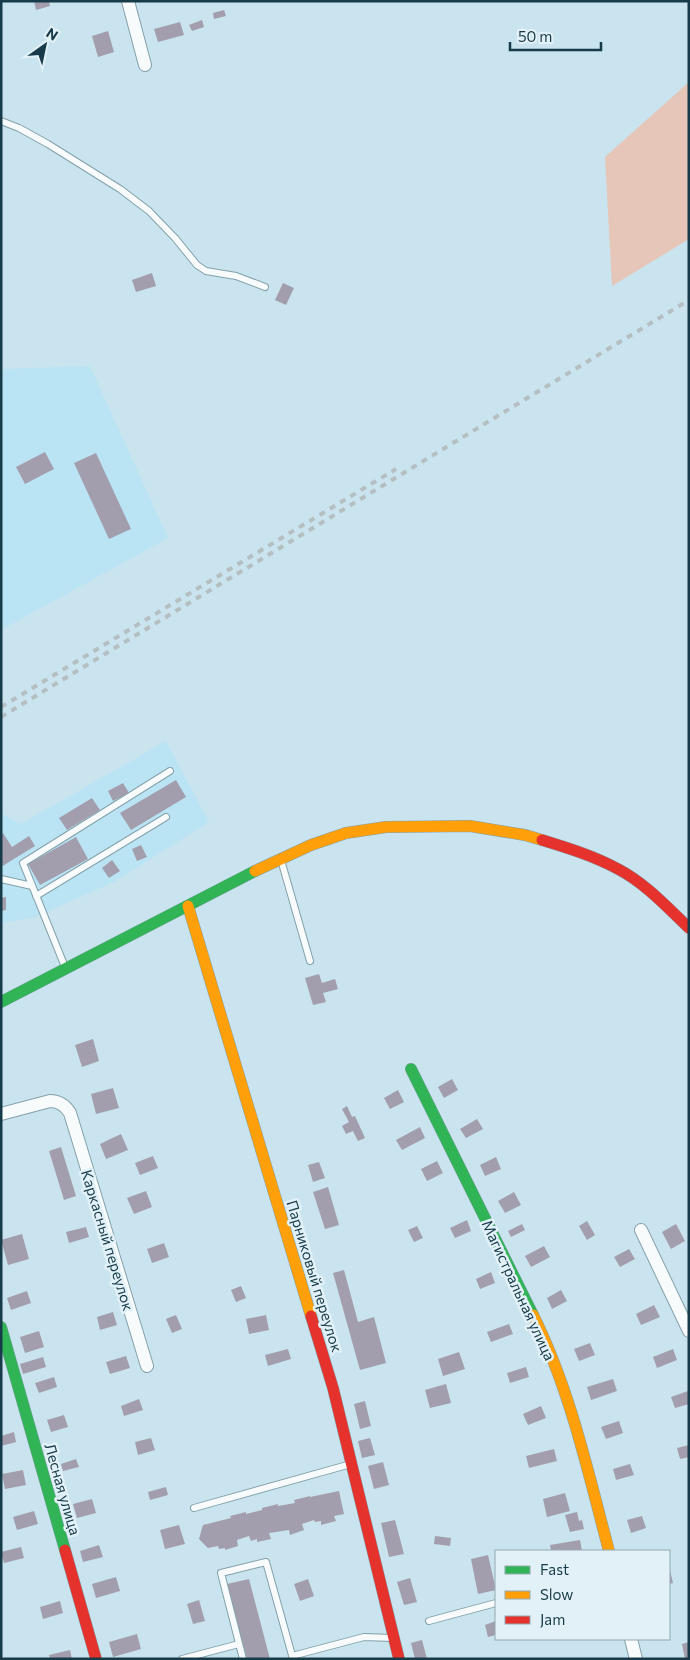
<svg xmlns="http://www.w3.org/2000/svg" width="690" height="1660" viewBox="0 0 690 1660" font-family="Commissioner,sans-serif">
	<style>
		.built { fill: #bae4f4 }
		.green { fill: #e6c6b8 }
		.building { fill: #a39ead }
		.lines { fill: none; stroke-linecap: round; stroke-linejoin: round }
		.lane-casing { stroke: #83a1ab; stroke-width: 8 }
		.street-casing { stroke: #83a1ab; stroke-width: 14 }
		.fast-casing { stroke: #83a1ab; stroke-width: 12 }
		.slow-casing { stroke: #83a1ab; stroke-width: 12 }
		.jam-casing { stroke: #83a1ab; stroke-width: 12 }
		.lane { stroke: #f7fbfc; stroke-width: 6 }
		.street { stroke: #f7fbfc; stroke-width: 12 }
		.fast { stroke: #30b455; stroke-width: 11 }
		.slow { stroke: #ff9f0a; stroke-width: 11 }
		.jam { stroke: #e5322d; stroke-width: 11 }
		.rail { stroke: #b5bec1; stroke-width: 4; stroke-dasharray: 6 6; stroke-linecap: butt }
		.labels { text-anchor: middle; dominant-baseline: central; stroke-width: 5; stroke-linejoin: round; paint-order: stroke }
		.street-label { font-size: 15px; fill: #173b48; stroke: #e2f1f7 }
	</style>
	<rect width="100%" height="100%" fill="#c9e4ee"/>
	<path class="built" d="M 90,366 L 168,538 L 1,630 L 1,369 Z
		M 166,741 L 209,822 L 114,882 L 35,917 L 1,923 L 1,813 L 21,824 Z"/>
	<path class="green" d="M 689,82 L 689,239 L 612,286 L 605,157 Z"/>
	<path class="building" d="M 34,1 L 49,1 L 50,6 L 36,10 Z
		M 224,10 L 226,16 L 214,19 L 213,13 Z
		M 202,20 L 204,27 L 192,31 L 189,25 Z
		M 180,22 L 184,35 L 158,42 L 154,29 Z
		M 108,31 L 114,52 L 98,57 L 92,36 Z
		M 152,273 L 156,286 L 136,292 L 132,280 Z
		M 283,283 L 294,288 L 286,305 L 275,300 Z
		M 45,452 L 54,469 L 25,484 L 16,467 Z
		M 96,453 L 131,529 L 109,539 L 74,463 Z
		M 176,780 L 186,797 L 131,830 L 120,813 Z
		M 123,783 L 129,793 L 113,801 L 108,791 Z
		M 92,798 L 100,810 L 67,830 L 59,818 Z
		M 3,833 L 12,847 L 29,836 L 35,846 L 1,867 L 1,834 Z
		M 76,837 L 88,859 L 40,885 L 28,864 Z
		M 141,845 L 147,857 L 137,861 L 132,849 Z
		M 112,860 L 120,871 L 109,878 L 102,868 Z
		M 6,897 L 6,910 L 1,911 L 1,898 Z
		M 319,974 L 322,983 L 335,979 L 338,989 L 323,993 L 326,1002 L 313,1005 L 305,978 Z
		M 93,1039 L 99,1061 L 82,1067 L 75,1045 Z
		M 452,1079 L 458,1090 L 444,1098 L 438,1087 Z
		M 113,1088 L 119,1108 L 96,1114 L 91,1094 Z
		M 398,1090 L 404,1102 L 390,1109 L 384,1098 Z
		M 347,1106 L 352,1117 L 355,1116 L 365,1138 L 358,1141 L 353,1131 L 346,1134 L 342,1126 L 349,1122 L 342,1109 Z
		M 477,1119 L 483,1129 L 466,1138 L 460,1129 Z
		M 420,1127 L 425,1138 L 402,1150 L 396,1140 Z
		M 121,1134 L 128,1150 L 106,1159 L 100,1144 Z
		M 61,1147 L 76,1196 L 64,1200 L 49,1151 Z
		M 153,1156 L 158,1168 L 140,1175 L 135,1163 Z
		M 496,1157 L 501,1169 L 485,1176 L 480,1165 Z
		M 437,1161 L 443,1173 L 427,1181 L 421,1169 Z
		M 319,1162 L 325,1178 L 313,1182 L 308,1165 Z
		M 328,1187 L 339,1225 L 325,1229 L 313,1192 Z
		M 146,1191 L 152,1207 L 134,1214 L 127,1198 Z
		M 514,1192 L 521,1205 L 505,1213 L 498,1201 Z
		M 467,1220 L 471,1231 L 455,1238 L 450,1228 Z
		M 587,1221 L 595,1235 L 587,1240 L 579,1226 Z
		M 522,1224 L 525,1230 L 511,1237 L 508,1231 Z
		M 676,1224 L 685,1241 L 671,1249 L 662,1232 Z
		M 417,1226 L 423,1238 L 414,1242 L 408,1230 Z
		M 86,1227 L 89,1237 L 69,1243 L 66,1232 Z
		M 22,1234 L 29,1259 L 8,1265 L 1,1240 Z
		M 164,1243 L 169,1257 L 152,1263 L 147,1249 Z
		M 544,1246 L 550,1257 L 531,1267 L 525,1256 Z
		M 629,1249 L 635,1259 L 620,1267 L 614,1257 Z
		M 344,1270 L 358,1322 L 374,1317 L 386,1363 L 360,1370 L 333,1273 Z
		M 491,1272 L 495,1283 L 480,1289 L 476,1279 Z
		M 241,1286 L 246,1298 L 236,1302 L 231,1290 Z
		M 561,1290 L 567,1301 L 552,1309 L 547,1298 Z
		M 27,1291 L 31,1303 L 11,1310 L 7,1298 Z
		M 654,1305 L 660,1317 L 641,1325 L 636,1314 Z
		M 113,1312 L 117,1325 L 100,1330 L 97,1317 Z
		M 176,1315 L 182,1329 L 172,1333 L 166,1319 Z
		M 266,1315 L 269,1330 L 249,1334 L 246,1319 Z
		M 509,1324 L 513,1334 L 491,1342 L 487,1332 Z
		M 39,1331 L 44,1347 L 25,1353 L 20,1337 Z
		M 590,1343 L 595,1355 L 579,1361 L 574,1349 Z
		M 288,1349 L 291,1359 L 268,1366 L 265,1355 Z
		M 673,1349 L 677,1360 L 657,1368 L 653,1357 Z
		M 459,1352 L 465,1369 L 443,1376 L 438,1359 Z
		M 126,1356 L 130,1368 L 110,1374 L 106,1362 Z
		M 43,1357 L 46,1367 L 23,1374 L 20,1364 Z
		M 526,1367 L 529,1377 L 510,1383 L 507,1373 Z
		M 54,1377 L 57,1387 L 39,1393 L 35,1383 Z
		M 613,1379 L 617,1391 L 591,1400 L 587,1387 Z
		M 446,1384 L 451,1403 L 430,1408 L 425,1390 Z
		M 688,1391 L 689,1404 L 675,1408 L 671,1397 Z
		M 139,1399 L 143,1410 L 124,1416 L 121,1406 Z
		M 365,1401 L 371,1426 L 360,1429 L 354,1404 Z
		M 541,1406 L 546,1418 L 528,1425 L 523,1414 Z
		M 64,1415 L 68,1427 L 51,1432 L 47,1420 Z
		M 619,1421 L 623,1433 L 606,1439 L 601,1427 Z
		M 14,1432 L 16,1442 L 1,1446 L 1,1436 Z
		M 151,1438 L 155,1450 L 138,1455 L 135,1442 Z
		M 370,1438 L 375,1455 L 362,1458 L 358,1441 Z
		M 689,1445 L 689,1457 L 680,1459 L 677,1448 Z
		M 554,1449 L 557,1461 L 529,1468 L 526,1456 Z
		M 76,1459 L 79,1467 L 63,1471 L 61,1464 Z
		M 383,1462 L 389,1485 L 374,1489 L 368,1466 Z
		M 630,1464 L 634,1475 L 616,1480 L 613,1469 Z
		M 23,1470 L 26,1485 L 5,1489 L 2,1474 Z
		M 166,1487 L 168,1495 L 150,1500 L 148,1492 Z
		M 339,1491 L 344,1514 L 334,1516 L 336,1521 L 321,1525 L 321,1521 L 315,1522 L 314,1520 L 302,1524 L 304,1530 L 290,1535 L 289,1530 L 269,1533 L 271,1539 L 257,1542 L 257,1539 L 251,1541 L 249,1536 L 237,1540 L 238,1546 L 225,1550 L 225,1548 L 219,1549 L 218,1546 L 208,1548 L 199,1539 L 203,1525 L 231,1518 L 230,1516 L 246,1512 L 246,1514 L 262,1510 L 262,1508 L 278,1504 L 278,1506 L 295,1503 L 294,1500 L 310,1496 L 310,1497 Z
		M 565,1493 L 570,1511 L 547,1517 L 543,1499 Z
		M 92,1499 L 96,1513 L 77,1518 L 73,1504 Z
		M 34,1511 L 38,1524 L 17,1530 L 13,1517 Z
		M 577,1512 L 579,1521 L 582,1520 L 584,1529 L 570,1532 L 565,1515 Z
		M 642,1516 L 646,1528 L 631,1533 L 627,1520 Z
		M 395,1520 L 404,1554 L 389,1557 L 381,1523 Z
		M 179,1525 L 185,1544 L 165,1549 L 160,1530 Z
		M 435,1536 L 451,1538 L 450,1546 L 434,1544 Z
		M 580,1540 L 582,1551 L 551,1551 L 550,1545 Z
		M 99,1545 L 103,1557 L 83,1562 L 80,1551 Z
		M 21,1547 L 24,1558 L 4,1563 L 1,1552 Z
		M 488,1555 L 496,1590 L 478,1594 L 471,1559 Z
		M 669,1566 L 673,1583 L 669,1584 Z
		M 116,1577 L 120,1591 L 96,1598 L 92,1584 Z
		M 410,1578 L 417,1602 L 404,1605 L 397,1582 Z
		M 249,1579 L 270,1659 L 247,1659 L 227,1584 Z
		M 308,1579 L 314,1596 L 300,1601 L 294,1584 Z
		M 199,1600 L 205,1621 L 193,1624 L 187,1604 Z
		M 60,1601 L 63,1613 L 43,1619 L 40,1607 Z
		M 496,1621 L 496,1635 L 488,1637 L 485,1625 Z
		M 137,1634 L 141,1649 L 113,1657 L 109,1642 Z
		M 422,1640 L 427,1659 L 415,1659 L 411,1643 Z
		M 689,1642 L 689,1659 L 685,1659 L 682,1644 Z
		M 70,1650 L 72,1659 L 50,1659 L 49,1655 Z"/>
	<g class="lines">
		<g class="lane-casing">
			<path id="lane" d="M 1,121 L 19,128 L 48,144 L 120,189 L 149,211 L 175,238 L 197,265 L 206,271 L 236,276 L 265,287
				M 281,860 L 310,961
				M 1,879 L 32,886
				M 36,896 L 166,817
				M 65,967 L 23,863 L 170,771
				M 194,1508 L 351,1464
				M 429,1621 L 496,1603
				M 292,1656 L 364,1637 L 393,1638
				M 182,1659 L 239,1644
				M 243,1659 L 221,1573 L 266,1562 L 293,1659"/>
		</g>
		<g class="street-casing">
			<path id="street" d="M 128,1 L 145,65
				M 1,1114 L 50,1101 C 59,1101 65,1105 70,1113 L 147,1366
				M 641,1230 L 689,1331
				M 631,1639 L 636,1659"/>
		</g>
		<g class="fast-casing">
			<path id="fast" d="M 1,1002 L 255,871
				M 411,1069 L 533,1315
				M 1,1327 L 65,1550"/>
		</g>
		<g class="slow-casing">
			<path id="slow" d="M 255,871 L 311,845 L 346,833 L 386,827 L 470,826 L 525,835 L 542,840
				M 188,906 L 311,1316
				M 533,1315 C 570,1389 588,1472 609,1551"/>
		</g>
		<g class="jam-casing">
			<path id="jam" d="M 542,840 C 568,848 594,856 618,869 C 645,883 667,907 689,928
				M 311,1316 L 333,1388 L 399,1659
				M 65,1550 L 96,1659"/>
		</g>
		<use href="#lane" class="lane"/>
		<use href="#street" class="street"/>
		<use href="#fast" class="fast"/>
		<use href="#slow" class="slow"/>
		<use href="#jam" class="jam"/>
		<path class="rail" d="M 1,707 L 396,469
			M 1,717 L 689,300"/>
	</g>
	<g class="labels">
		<g class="street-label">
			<text transform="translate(108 1240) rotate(73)">Каркасный переулок</text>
			<text transform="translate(315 1276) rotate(73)">Парниковый переулок</text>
			<text transform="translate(519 1290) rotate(65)">Магистральная улица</text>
			<text transform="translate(63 1489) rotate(74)">Лесная улица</text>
		</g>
	</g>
	<rect width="690" height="1660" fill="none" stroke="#173b48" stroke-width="5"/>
	<rect x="495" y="1550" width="175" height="90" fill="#e2f1f7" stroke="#91a8b1"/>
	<rect x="505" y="1566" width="25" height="8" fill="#30b455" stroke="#91a8b1"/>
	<text x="540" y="1575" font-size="15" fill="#173b48">Fast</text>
	<rect x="505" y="1591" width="25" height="8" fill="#ff9f0a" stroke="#91a8b1"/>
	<text x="540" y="1600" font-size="15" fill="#173b48">Slow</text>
	<rect x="505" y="1616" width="25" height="8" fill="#e5322d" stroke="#91a8b1"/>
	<text x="540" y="1625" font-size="15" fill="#173b48">Jam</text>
	<g transform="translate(45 45) rotate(33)" stroke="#e2f1f7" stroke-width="4" paint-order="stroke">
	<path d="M0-4L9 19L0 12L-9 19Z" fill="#173b48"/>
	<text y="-8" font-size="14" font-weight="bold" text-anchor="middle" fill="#173b48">N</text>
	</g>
	<path d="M510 42v8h91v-8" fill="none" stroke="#173b48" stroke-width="2.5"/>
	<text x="518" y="42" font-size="15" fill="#173b48" stroke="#e2f1f7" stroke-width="4" paint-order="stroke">50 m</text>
</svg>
